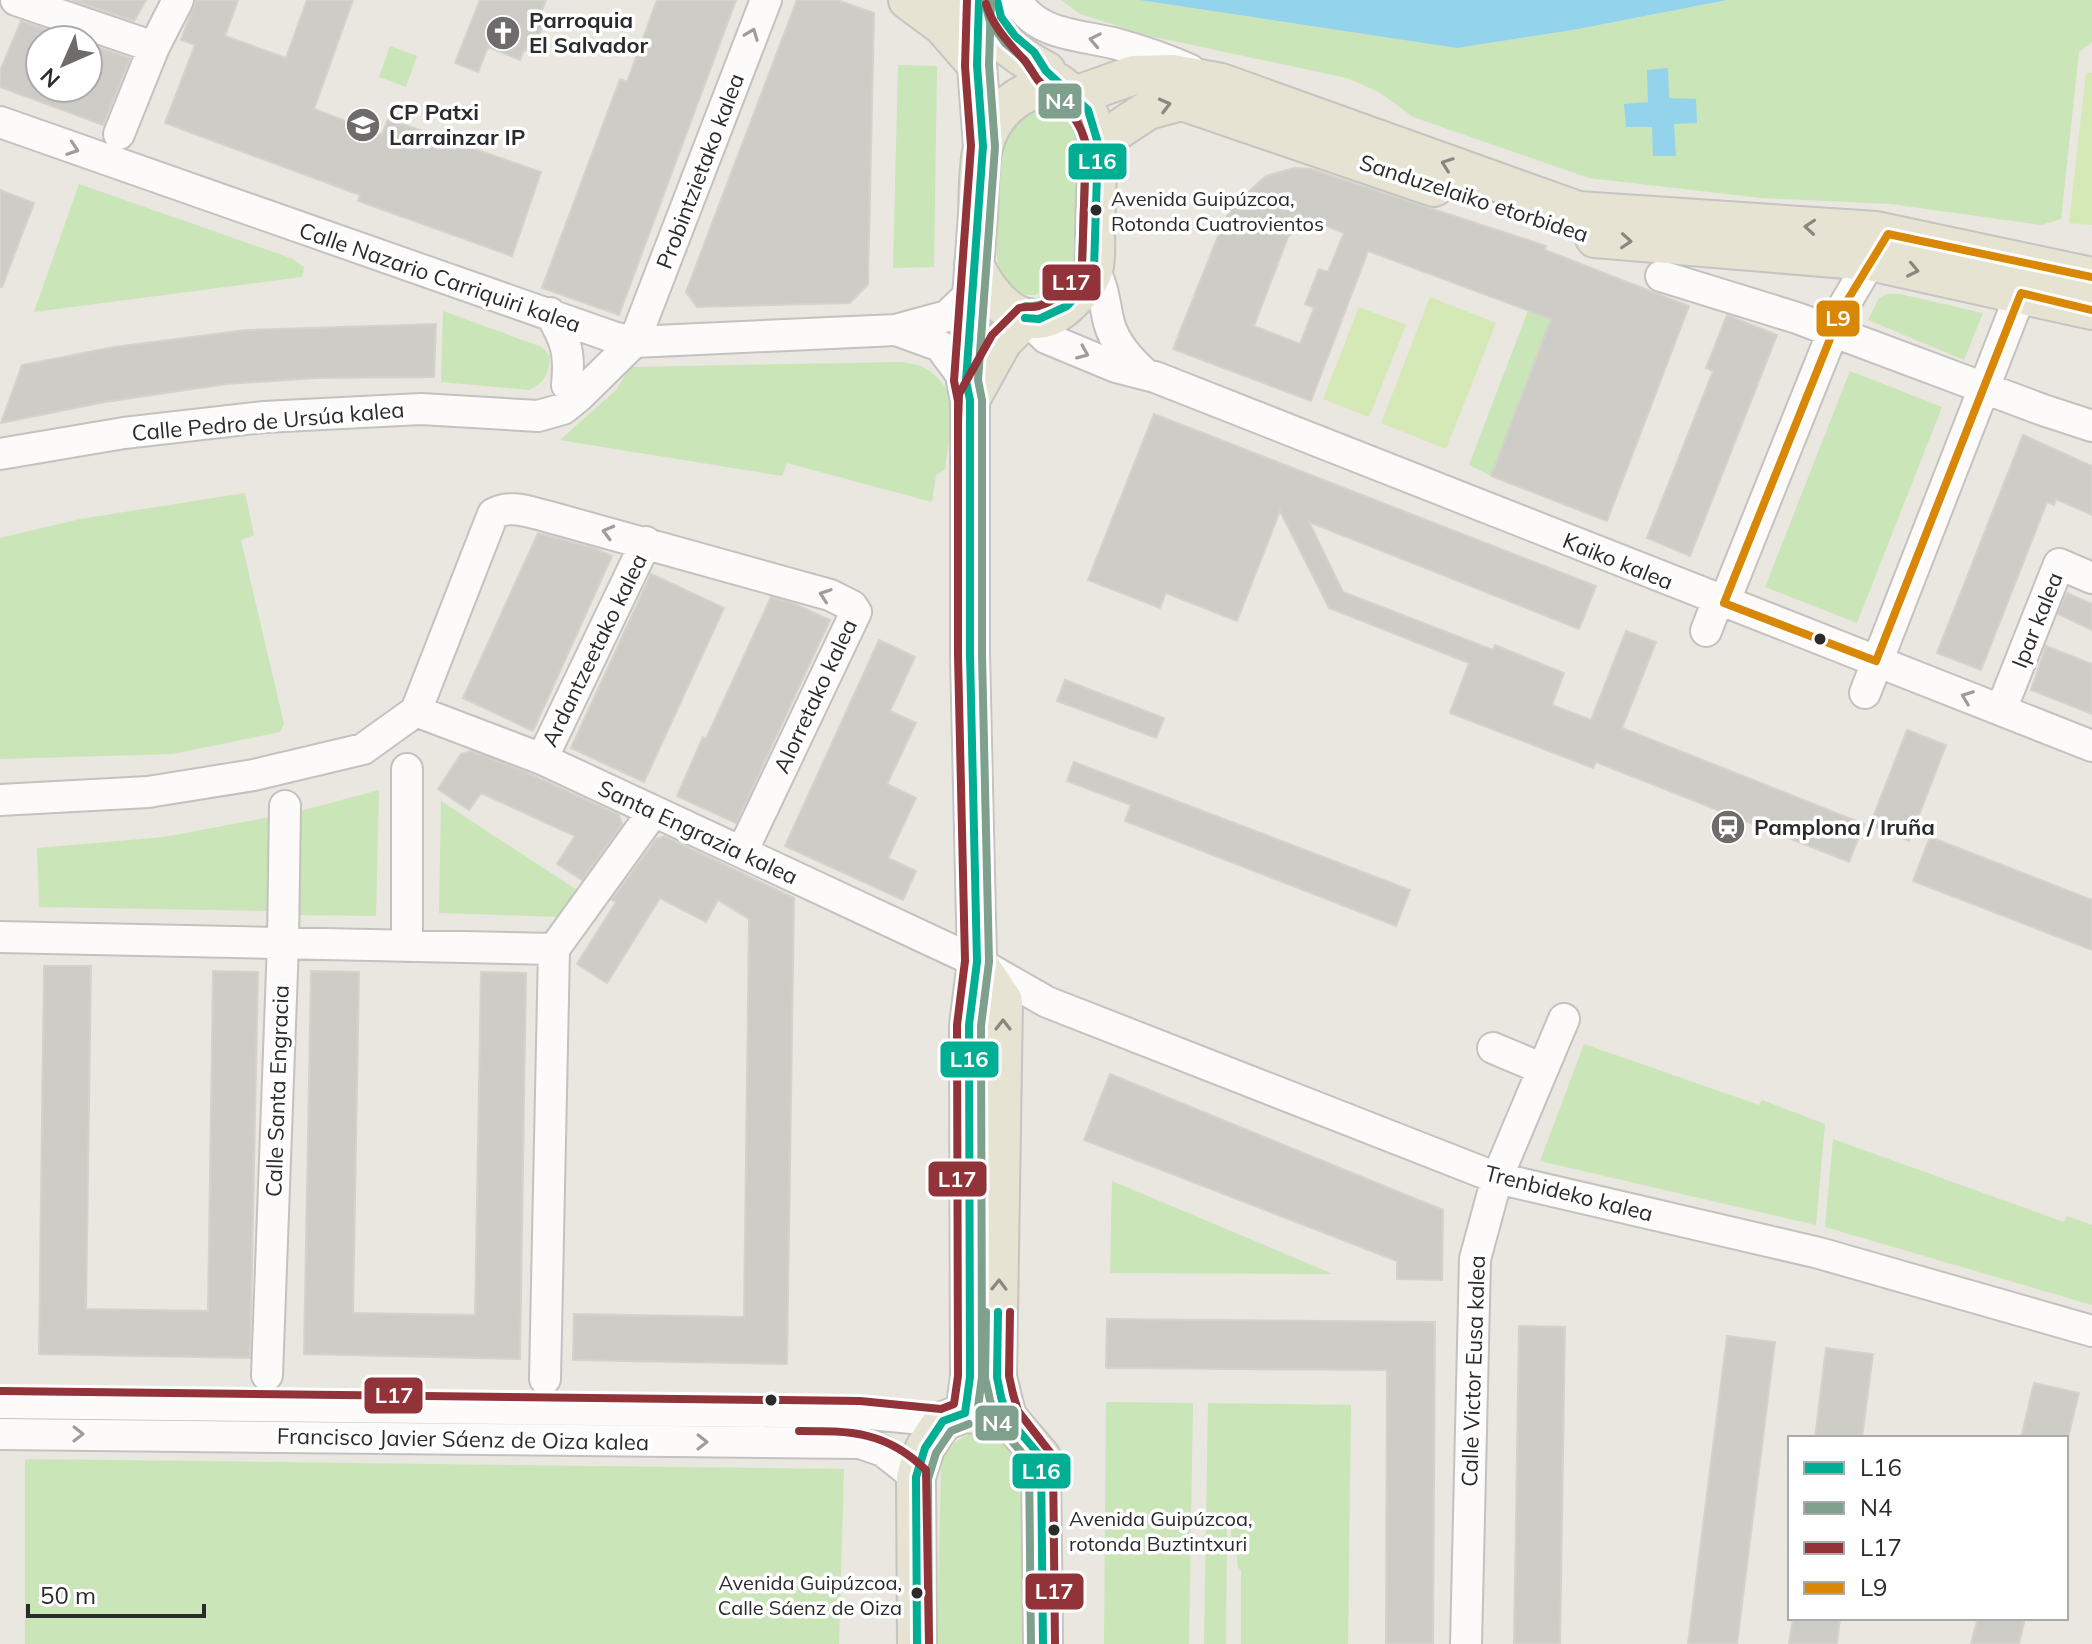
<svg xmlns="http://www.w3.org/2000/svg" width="2092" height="1644" viewBox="0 0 2092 1644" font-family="Mulish,sans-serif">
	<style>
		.green { fill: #cae5b8 }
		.pitch { fill: #d5e9b6 }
		.water { fill: #93d3ec }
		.building { fill: #ceccc7; stroke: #d5d2cc; stroke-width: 2; fill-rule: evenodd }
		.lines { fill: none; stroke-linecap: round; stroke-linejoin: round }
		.minor-casing { stroke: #c3c2c1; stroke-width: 34 }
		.major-casing { stroke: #c5c4c1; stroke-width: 42 }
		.minor { stroke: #fcfbfa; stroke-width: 30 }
		.major { stroke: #e7e3d3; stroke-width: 38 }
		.bus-1-casing { stroke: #fff; stroke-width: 14 }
		.bus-2-casing { stroke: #fff; stroke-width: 14 }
		.bus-3-casing { stroke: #fff; stroke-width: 14 }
		.bus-4-casing { stroke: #fff; stroke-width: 14 }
		.bus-1 { stroke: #00af93; stroke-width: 8 }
		.bus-2 { stroke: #7fa08c; stroke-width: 8 }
		.bus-3 { stroke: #913338; stroke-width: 8 }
		.bus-4 { stroke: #d98707; stroke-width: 8 }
		.oneway { stroke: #9e9d9d }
		.oneway2 { stroke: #89877f }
		.bus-dot { fill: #2b2b2b; stroke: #fff; stroke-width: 3 }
		.labels { text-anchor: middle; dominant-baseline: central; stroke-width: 7; stroke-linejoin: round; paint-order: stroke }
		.bus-label { font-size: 20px; fill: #2b2b2b; stroke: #fff; text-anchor: start }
		.poi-label { font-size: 22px; font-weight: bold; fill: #2b2b2b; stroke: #fff; text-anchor: start }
		.street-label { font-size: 22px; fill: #2b2b2b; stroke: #fff }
		.line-badge { stroke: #fff; stroke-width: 3 }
		.badge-label { font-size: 22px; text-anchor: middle; font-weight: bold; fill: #fff }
	</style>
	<rect width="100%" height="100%" fill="#eae6e0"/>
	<path class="green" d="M 1061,0 L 1139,0 L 1457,48 L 1573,30 L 1727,0 L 2092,0 L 2092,42 L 2079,52 L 2061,219 L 2041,225 L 1891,204 L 1761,198 L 1589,178 L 1413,117 L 1379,92 L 1347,78 L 1150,36 L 1080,14 Z
		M 390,46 L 417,56 L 406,87 L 379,77 Z
		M 898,65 L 937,66 L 934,267 L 893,268 Z
		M 1050,99 L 1078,117 C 1080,146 1081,174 1082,203 C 1082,215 1084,228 1083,240 C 1079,279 1024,323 1000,272 C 991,252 1001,145 1007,121 Z
		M 79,184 L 293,259 L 304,267 L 302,277 L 34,312 Z
		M 1550,253 L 1573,261 L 1491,476 L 1469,465 Z
		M 1887,294 L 1900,294 L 1983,313 L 1964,360 L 1868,320 L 1879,298 Z
		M 443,311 L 542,347 L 550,356 C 549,374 545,382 529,390 L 441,382 Z
		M 901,362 C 932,366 937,376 954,400 L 945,470 L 936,475 L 932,502 L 787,463 L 782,476 L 560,440 L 616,390 L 630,367 Z
		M 1850,371 L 1942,407 L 1857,623 L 1765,587 Z
		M 245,493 L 254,535 L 241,540 L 284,724 L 280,732 L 172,754 L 0,759 L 0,538 L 80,519 Z
		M 379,790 L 376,916 L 298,915 L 300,811 Z
		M 441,801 L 577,890 L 560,917 L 439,913 Z
		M 270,817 L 268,911 L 39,907 L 37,848 L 164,837 Z
		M 1584,1044 L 1759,1105 L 1762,1100 L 1825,1124 L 1816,1225 L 1540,1161 Z
		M 1833,1139 L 2064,1222 L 2067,1216 L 2092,1225 L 2092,1305 L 1825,1227 Z
		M 1112,1181 L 1333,1274 L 1110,1273 Z
		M 1106,1402 L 1193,1403 L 1189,1644 L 1104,1644 Z
		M 1208,1403 L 1351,1405 L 1348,1644 L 1241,1644 L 1241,1570 L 1238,1568 L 1235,1538 L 1231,1537 L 1231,1525 L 1227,1527 L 1226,1644 L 1204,1644 Z
		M 980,1431 L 1007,1438 L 1021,1457 L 1026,1495 L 1023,1644 L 937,1644 L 941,1463 C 950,1444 960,1436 980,1431 Z
		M 25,1459 L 844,1469 L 839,1644 L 25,1644 Z"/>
	<path class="pitch" d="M 2086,73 L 2092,73 L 2092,225 L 2069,223 Z
		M 1430,297 L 1496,323 L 1446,449 L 1381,423 Z
		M 1359,307 L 1406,325 L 1369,417 L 1323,399 Z"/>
	<path class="water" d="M 1139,0 L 1727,0 L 1573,30 L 1457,48 Z
		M 1668,68 L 1669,98 L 1696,99 L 1697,123 L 1674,124 L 1676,156 L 1653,156 L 1652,127 L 1626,127 L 1624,104 L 1648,102 L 1647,70 Z"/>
	<path class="building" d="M 72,0 L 146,0 L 134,21 Z
		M 196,0 L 238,0 L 225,36 L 286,58 L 307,0 L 353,0 L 314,109 L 382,135 L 388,119 L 541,172 L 512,256 L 358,201 L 360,195 L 165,123 L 195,45 L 181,40 Z
		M 480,0 L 546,0 L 540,16 L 545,19 L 533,52 L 524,50 L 520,60 L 488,47 L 478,72 L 455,63 Z
		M 657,0 L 736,0 L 619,315 L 542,288 L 620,79 L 627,82 Z
		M 797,0 L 837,0 L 874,13 L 868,284 L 850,303 L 697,307 L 686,292 Z
		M 21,21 L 78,40 L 40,40 L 40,88 L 88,88 L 88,44 L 130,58 L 103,125 L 0,87 L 0,71 Z
		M 1294,168 L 1311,169 L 1546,246 L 1545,250 L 1689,306 L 1607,521 L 1491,476 L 1551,319 L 1368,251 L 1311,401 L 1173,349 L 1225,219 L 1234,205 L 1266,176 ZM 1317,222 L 1344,233 L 1328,272 L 1319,269 L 1305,304 L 1314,308 L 1300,344 L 1254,326 L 1288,237 L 1305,224 Z
		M 0,190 L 34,203 L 2,287 L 0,287 Z
		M 1727,315 L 1777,335 L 1690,556 L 1647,538 L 1713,371 L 1706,368 Z
		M 436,324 L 434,377 L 317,378 L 226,384 L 105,402 L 1,423 L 22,365 L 114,347 L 246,330 Z
		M 1154,414 L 1596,586 L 1579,629 L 1309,522 L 1343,592 L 1493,650 L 1495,645 L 1564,673 L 1552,705 L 1591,720 L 1626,631 L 1656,642 L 1622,728 L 1864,824 L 1849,862 L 1596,762 L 1593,768 L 1450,713 L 1469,663 L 1329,608 L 1280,511 L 1237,621 L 1166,593 L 1160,608 L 1088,580 Z
		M 2023,435 L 2092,466 L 2092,515 L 2056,499 L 2054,505 L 2047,502 L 1981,670 L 1937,653 Z
		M 538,533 L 593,548 L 612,556 L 533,731 L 463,698 Z
		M 651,574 L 724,608 L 644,782 L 571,748 Z
		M 2067,593 L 2092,604 L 2092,630 L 2058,614 Z
		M 771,597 L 795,604 L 830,620 L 736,823 L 677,796 L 703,737 L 706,739 Z
		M 879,640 L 915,657 L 890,711 L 916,723 L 887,784 L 916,798 L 888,858 L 916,871 L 903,900 L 785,846 Z
		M 2046,646 L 2092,664 L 2092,714 L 2031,690 Z
		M 1065,680 L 1164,718 L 1156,738 L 1057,701 Z
		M 1907,730 L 1946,745 L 1909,841 L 1870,825 Z
		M 471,751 L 521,770 L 619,815 L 622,824 L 582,880 L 557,864 L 575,836 L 481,793 L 469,810 L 438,789 L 461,754 Z
		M 1074,762 L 1410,890 L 1396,926 L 1125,821 L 1131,805 L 1067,781 Z
		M 664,836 L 794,898 L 787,1364 L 573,1360 L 574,1314 L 744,1317 L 749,919 L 718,900 L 706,922 L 660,898 L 607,983 L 577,964 L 616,902 L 612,900 L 656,839 Z
		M 1930,837 L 2092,900 L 2092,950 L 1913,881 Z
		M 44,966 L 91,966 L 86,1309 L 208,1311 L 213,971 L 258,972 L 250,1358 L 39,1354 Z
		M 311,971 L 359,972 L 353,1313 L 475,1315 L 481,972 L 526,973 L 520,1359 L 304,1354 Z
		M 1110,1074 L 1443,1210 L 1442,1280 L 1397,1279 L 1397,1261 L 1084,1140 Z
		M 1107,1319 L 1435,1322 L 1433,1644 L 1386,1644 L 1387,1370 L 1106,1368 Z
		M 1519,1326 L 1565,1327 L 1560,1644 L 1514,1644 Z
		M 1727,1336 L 1775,1342 L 1737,1644 L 1688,1644 Z
		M 1826,1348 L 1873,1354 L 1862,1438 L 1815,1438 Z
		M 2034,1383 L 2079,1393 L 2068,1438 L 2021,1438 Z
		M 1793,1618 L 1840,1618 L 1837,1644 L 1789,1644 Z
		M 1978,1618 L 2025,1618 L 2019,1644 L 1971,1644 Z"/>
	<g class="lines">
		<g class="minor-casing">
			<path id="minor" d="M 16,0 L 154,47
				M 1016,0 C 1039,37 1079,34 1117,44 C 1142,51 1166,59 1190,70
				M 0,122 L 613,337 L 634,342 L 896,330 L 947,316 L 972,292
				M 119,134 L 154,47 L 178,0
				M 1094,269 C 1104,289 1104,302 1109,323 C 1115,344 1129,359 1145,374
				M 1661,276 L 1797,318 L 2043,410 L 2092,426
				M 550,313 C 567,342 570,353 567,385
				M 1028,320 L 1046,338 L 1116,367 L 1155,377 L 2092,746
				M 896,330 L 940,346 L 966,381
				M 0,454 L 124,433 L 264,417 L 421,409 L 538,416 L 563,409 L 578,397 L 634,342 L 766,0
				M 1724,603 L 1842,309 L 1880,245
				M 1706,631 L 1718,600
				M 1865,693 L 2021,293
				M 2001,710 L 2059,564 L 2092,578
				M 416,711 L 493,514 C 509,504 529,512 546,516 L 830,595 L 852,606 L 856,612 L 742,852
				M 542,759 L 646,542
				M 407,769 L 407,946
				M 0,800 L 148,792 L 254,775 L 363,749 L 416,711 L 542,759 L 977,962 L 1047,1002 L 1497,1178 L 1819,1253 L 2092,1331
				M 0,937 L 554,949
				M 1493,1048 L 1543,1069
				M 267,1375 L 283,943 L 285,806
				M 545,1379 L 554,949 L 653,812
				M 0,1403 L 860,1413 L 943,1421
				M 0,1434 L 860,1443 L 883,1451 L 916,1477
				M 1466,1644 L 1475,1259 L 1497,1178 L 1564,1019"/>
		</g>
		<g class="major-casing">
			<path id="major" d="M 908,0 L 943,26 L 977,65 L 983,146
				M 950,0 C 983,23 1010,53 1046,71
				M 1075,96 L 1134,75 L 1172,74 L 1221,83 L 1578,211 L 1876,231 L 2092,277
				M 1098,143 L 1148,110 L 1182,101 L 1434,187
				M 1595,238 L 1870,261 L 2092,310
				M 970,400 L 1002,342 L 1025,318
				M 977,962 L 1003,1001 L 997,1377 L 1007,1417
				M 965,1413 L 970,1377 L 969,1025 L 977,962 L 970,655 L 970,400 L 966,381 C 970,326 974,270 978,214 C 979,193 978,167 983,147 C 993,109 1022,89 1058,83 C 1083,102 1092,112 1098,143 C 1097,172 1096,200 1095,229 C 1095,241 1096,254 1094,266 C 1092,279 1081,292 1071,301 C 1031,343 992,304 974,264
				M 917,1644 L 916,1477 L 925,1448 L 943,1421 L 965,1413 L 1007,1417 L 1041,1457 L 1043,1644"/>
		</g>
		<use href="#minor" class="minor"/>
		<use href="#major" class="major"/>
		<g class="bus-1-casing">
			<path id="bus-1" d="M 997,0 L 1001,17 L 1015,36 L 1034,52 L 1046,71 L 1088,110 L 1098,143 L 1094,269 L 1082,290 L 1067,306 L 1039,319 L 1025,318
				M 998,1312 L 997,1377 L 1001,1397 L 1007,1417 L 1041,1457 L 1043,1644
				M 965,1413 L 970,1377 L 969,1025 L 977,962 L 970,655 L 970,400 L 966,381 L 983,146 L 977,65 L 979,0
				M 917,1644 L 916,1477 L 925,1448 L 943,1421 L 965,1413"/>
		</g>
		<g class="bus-2-casing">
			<path id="bus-2" d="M 985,3 L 990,22 L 1005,43 L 1025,60 L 1037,79 L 1077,117 L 1086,145 L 1082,266 C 1070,287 1053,308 1026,306
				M 986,1312 L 985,1378 L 990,1400 L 997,1424 L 1029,1461 L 1031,1644
				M 977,1415 L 982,1377 L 981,1026 L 989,962 L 982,655 L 982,400 L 978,380 L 995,147 L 989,65 L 991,0
				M 929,1644 L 928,1479 L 936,1453 L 951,1431 L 969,1424"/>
		</g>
		<g class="bus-3-casing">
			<path id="bus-3" d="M 958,423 L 959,394 L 992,335 L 1019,308 C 1026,306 1033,308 1039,306 C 1060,300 1072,284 1082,266 L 1086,144 C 1079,116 1062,105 1042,85 C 1035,78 1031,68 1024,60 C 1008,42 993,27 986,4
				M 1010,1312 L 1009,1376 L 1013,1394 L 1018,1411 L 1053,1456 L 1055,1644
				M 0,1391 L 860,1401 L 941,1409 L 954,1404 L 958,1376 L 957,1025 L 965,961 L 958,655 L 958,401 L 954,381 L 971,146 L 965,66 L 967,0
				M 799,1431 C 851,1431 886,1431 926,1470 L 929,1644"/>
		</g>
		<g class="bus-4-casing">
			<path id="bus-4" d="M 1724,603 L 1842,309 L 1888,234 L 2092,277
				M 1724,603 L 1876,661
				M 1876,661 L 2021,293 L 2092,310"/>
		</g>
		<use href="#bus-1" class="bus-1"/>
		<use href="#bus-2" class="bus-2"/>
		<use href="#bus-3" class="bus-3"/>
		<use href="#bus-4" class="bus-4"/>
	</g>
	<defs><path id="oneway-chevron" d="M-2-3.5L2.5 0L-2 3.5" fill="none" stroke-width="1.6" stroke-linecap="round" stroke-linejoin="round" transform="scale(2)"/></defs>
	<g class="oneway">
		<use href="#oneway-chevron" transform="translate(752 34) rotate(-69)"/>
		<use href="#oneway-chevron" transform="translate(1095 40) rotate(-169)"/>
		<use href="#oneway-chevron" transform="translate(73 149) rotate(19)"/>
		<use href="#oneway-chevron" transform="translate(1083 353) rotate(23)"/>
		<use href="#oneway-chevron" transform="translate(608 532) rotate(-165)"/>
		<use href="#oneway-chevron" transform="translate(825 595) rotate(-161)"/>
		<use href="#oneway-chevron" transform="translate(1967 697) rotate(-159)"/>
		<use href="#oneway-chevron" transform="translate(78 1434) rotate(1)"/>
		<use href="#oneway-chevron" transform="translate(702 1442) rotate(1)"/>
	</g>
	<g class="oneway2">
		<use href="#oneway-chevron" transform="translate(1165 105) rotate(-14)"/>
		<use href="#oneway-chevron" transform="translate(1447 164) rotate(-160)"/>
		<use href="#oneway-chevron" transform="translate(1810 227) rotate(-176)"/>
		<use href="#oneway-chevron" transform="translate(1626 241) rotate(4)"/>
		<use href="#oneway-chevron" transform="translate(1913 270) rotate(12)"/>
		<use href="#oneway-chevron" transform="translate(1003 1025) rotate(-90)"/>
		<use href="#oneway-chevron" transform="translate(999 1285) rotate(-89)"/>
	</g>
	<defs>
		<g id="church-disc" transform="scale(1.8)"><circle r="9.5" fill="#6e6c6a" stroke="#fff"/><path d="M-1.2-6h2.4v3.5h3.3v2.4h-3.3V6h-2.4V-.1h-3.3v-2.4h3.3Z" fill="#fff"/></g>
		<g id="school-disc" transform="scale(1.8)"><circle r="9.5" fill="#6e6c6a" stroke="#fff"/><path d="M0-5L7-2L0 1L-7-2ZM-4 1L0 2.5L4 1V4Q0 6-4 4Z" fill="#fff"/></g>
		<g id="station-disc" transform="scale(1.8)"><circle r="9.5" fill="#6e6c6a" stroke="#fff"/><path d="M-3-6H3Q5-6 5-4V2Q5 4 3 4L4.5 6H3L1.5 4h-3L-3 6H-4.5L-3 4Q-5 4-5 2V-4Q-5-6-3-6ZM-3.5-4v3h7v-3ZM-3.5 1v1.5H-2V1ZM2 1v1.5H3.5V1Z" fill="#fff"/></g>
	</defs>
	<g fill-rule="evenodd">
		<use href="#church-disc" x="503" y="33"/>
		<use href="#school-disc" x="363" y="125"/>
		<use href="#station-disc" x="1728" y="827"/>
	</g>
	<g class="bus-dot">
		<circle cx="1096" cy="210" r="7"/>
		<circle cx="1820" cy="639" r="7"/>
		<circle cx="771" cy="1400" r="7"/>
		<circle cx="1054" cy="1530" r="7"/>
		<circle cx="917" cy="1593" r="7"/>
	</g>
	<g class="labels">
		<g class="bus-label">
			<text x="1111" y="198">Avenida Guipúzcoa,<tspan x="1111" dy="25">Rotonda Cuatrovientos</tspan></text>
			<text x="1069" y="1518">Avenida Guipúzcoa,<tspan x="1069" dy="25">rotonda Buztintxuri</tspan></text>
			<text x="902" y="1582" text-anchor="end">Avenida Guipúzcoa,<tspan x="902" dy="25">Calle Sáenz de Oiza</tspan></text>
		</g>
		<g class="poi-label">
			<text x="529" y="20">Parroquia<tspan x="529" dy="25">El Salvador</tspan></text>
			<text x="389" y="112">CP Patxi<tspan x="389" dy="25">Larrainzar IP</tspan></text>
			<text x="1754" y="827">Pamplona / Iruña</text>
		</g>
		<g class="street-label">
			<text transform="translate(700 171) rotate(-69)">Probintzietako kalea</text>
			<text transform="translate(1474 198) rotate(18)">Sanduzelaiko etorbidea</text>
			<text transform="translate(440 277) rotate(19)">Calle Nazario Carriquiri kalea</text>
			<text transform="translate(268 421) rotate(-5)">Calle Pedro de Ursúa kalea</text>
			<text transform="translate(1618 561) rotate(22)">Kaiko kalea</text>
			<text transform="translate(2037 620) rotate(-68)">Ipar kalea</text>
			<text transform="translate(594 650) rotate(-64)">Ardantzeetako kalea</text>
			<text transform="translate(815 696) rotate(-65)">Alorretako kalea</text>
			<text transform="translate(698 832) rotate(25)">Santa Engrazia kalea</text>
			<text transform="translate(277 1091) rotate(-88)">Calle Santa Engracia</text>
			<text transform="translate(1569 1193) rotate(14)">Trenbideko kalea</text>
			<text transform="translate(1473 1371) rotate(-88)">Calle Victor Eusa kalea</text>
			<text transform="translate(463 1439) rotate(1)">Francisco Javier Sáenz de Oiza kalea</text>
		</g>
	</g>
	<g class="line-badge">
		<rect x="1037" y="82" width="46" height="38" rx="8" fill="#7fa08c"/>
		<rect x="1067" y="142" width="61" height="39" rx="8" fill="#00af93"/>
		<rect x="1041" y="263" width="61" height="39" rx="8" fill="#913338"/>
		<rect x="1815" y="299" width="46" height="39" rx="8" fill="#d98707"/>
		<rect x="939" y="1040" width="61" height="39" rx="8" fill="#00af93"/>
		<rect x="927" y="1160" width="61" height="38" rx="8" fill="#913338"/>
		<rect x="363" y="1376" width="61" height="39" rx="8" fill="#913338"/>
		<rect x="974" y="1404" width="46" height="38" rx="8" fill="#7fa08c"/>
		<rect x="1011" y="1452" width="61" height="38" rx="8" fill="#00af93"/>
		<rect x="1024" y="1572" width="61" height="39" rx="8" fill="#913338"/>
	</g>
	<g class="badge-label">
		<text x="1060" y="109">N4</text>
		<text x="1097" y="169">L16</text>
		<text x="1071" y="290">L17</text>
		<text x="1838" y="326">L9</text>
		<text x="969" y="1067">L16</text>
		<text x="957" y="1187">L17</text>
		<text x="394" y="1403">L17</text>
		<text x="997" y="1431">N4</text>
		<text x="1041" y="1479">L16</text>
		<text x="1054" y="1599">L17</text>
	</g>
	<rect x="1788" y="1436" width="280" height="184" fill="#ffffff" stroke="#aaaaaa" stroke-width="2"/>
	<rect x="1804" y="1462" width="40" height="12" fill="#00af93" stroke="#aaaaaa" stroke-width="2"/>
	<text x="1860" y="1476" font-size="24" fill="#2b2b2b">L16</text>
	<rect x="1804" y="1502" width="40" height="12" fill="#7fa08c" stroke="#aaaaaa" stroke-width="2"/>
	<text x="1860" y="1516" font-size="24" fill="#2b2b2b">N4</text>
	<rect x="1804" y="1542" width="40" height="12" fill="#913338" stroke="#aaaaaa" stroke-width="2"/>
	<text x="1860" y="1556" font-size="24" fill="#2b2b2b">L17</text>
	<rect x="1804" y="1582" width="40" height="12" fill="#d98707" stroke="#aaaaaa" stroke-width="2"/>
	<text x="1860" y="1596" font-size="24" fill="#2b2b2b">L9</text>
	<g transform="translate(64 64) rotate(225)"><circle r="38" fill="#ffffff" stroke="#aaaaaa" stroke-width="2"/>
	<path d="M0-6L14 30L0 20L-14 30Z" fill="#6e6c6a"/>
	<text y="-12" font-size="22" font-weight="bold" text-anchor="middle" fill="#2b2b2b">N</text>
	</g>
	<path d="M28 1604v12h176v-12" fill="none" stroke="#2b2b2b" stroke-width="4"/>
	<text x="40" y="1604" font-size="24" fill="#2b2b2b" stroke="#ffffff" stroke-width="6" paint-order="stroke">50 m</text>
</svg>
